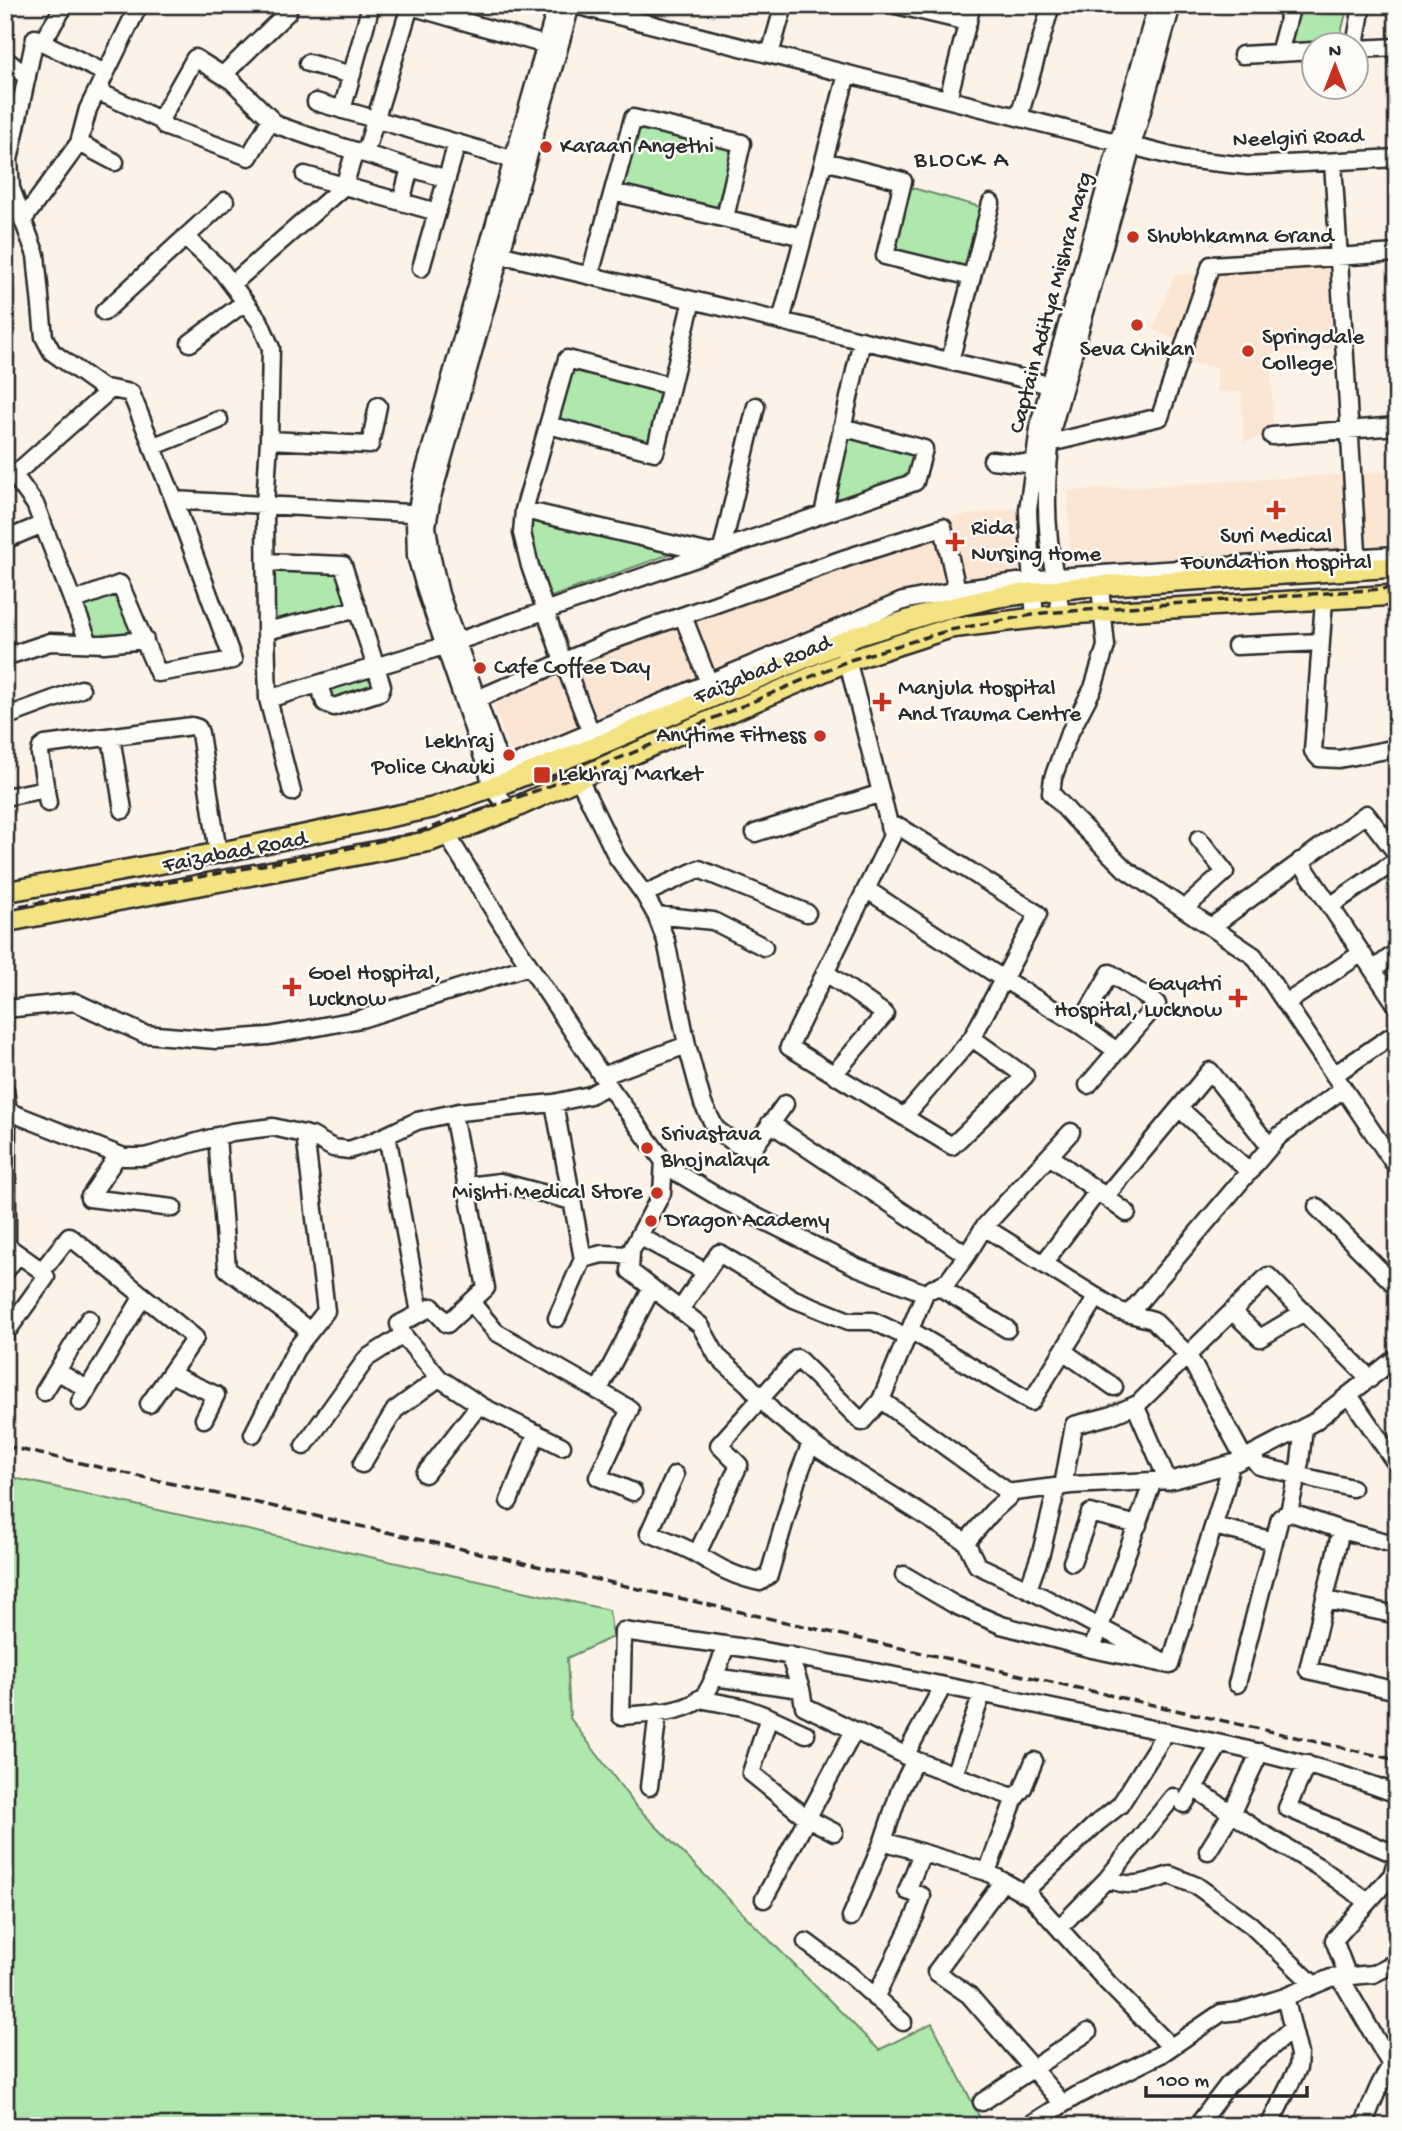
<svg xmlns="http://www.w3.org/2000/svg" width="1402" height="2131" viewBox="0 0 1402 2131" font-family="'Gochi Hand',sans-serif">
	<style>
		.built { fill: #fbe6d4 }
		.green { fill: #aee8ac; stroke: #6c8a6c; stroke-width: 2 }
		.lines { fill: none; stroke-linecap: round; stroke-linejoin: round }
		.minor-casing { stroke: #2b2b2b; stroke-width: 21 }
		.major-casing { stroke: #2b2b2b; stroke-width: 24 }
		.minor { stroke: #fdfcf7; stroke-width: 16 }
		.major { stroke: #f4e382; stroke-width: 19 }
		.rail { stroke: #2b2b2b; stroke-width: 3.5; stroke-dasharray: 10 5; stroke-linecap: butt }
		.poi-dot { fill: #c8321e; stroke: #fdfcf7; stroke-width: 2.5 }
		.labels { text-anchor: middle; dominant-baseline: central; stroke-width: 5; stroke-linejoin: round; paint-order: stroke }
		.street-label { font-size: 23px; fill: #2b2b2b; stroke: #fdfcf7 }
		.poi-label { font-size: 23px; fill: #2b2b2b; stroke: #fdfcf7; text-anchor: start }
		.neighbourhood-label { font-size: 24px; letter-spacing: 2px; fill: #2b2b2b; stroke: #fdfcf7 }
	</style>
	<rect width="100%" height="100%" fill="#fcf2e7"/>
	<filter id="ink" filterUnits="userSpaceOnUse"><feTurbulence type="fractalNoise" baseFrequency=".0143" numOctaves="2"/><feDisplacementMap in="SourceGraphic" scale="14" xChannelSelector="R" yChannelSelector="G"/><feConvolveMatrix kernelMatrix="1 2 1 2 8 2 1 2 1" color-interpolation-filters="sRGB"/></filter>
	<g filter="url(#ink)">
		<path class="built" d="M 1336,261 L 1342,347 L 1271,355 L 1273,433 L 1244,442 L 1242,392 L 1217,392 L 1217,367 L 1185,363 L 1190,345 L 1153,330 L 1174,275 L 1213,274 L 1215,267 Z
			M 1397,471 L 1397,548 L 1070,568 L 1068,491 Z
			M 1016,508 L 1024,569 L 884,600 L 511,753 L 491,699 L 690,622 L 897,546 L 939,535 L 953,517 Z"/>
		<path class="green" d="M 1290,5 L 1348,5 L 1338,45 L 1278,43 Z
			M 638,124 L 733,148 L 716,210 L 622,186 Z
			M 909,187 L 984,208 L 967,271 L 892,251 Z
			M 572,365 L 665,390 L 650,446 L 557,422 Z
			M 847,438 L 914,452 L 907,478 L 832,502 Z
			M 532,518 L 673,553 L 548,598 L 532,547 Z
			M 269,565 L 336,568 L 349,608 L 270,626 Z
			M 118,587 L 139,637 L 92,640 L 77,603 Z
			M 372,672 L 377,688 L 329,702 L 324,686 Z
			M 5,1476 L 609,1610 L 613,1637 L 567,1658 L 570,1718 L 635,1805 L 879,2050 L 932,2023 L 984,2126 L 5,2126 Z"/>
		<g class="lines">
			<g class="minor-casing">
				<path id="minor" d="M 65,5 L 42,42 L 35,38 L 9,160 L 11,188 L 36,255 L 44,337 L 52,352 L 101,387 L 131,393 L 174,500 L 233,660 L 158,673 L 120,584 L 73,601
					M 407,5 L 556,48
					M 575,5 L 1183,159 L 1248,166 L 1397,158
					M 896,5 L 968,22
					M 42,42 L 105,73
					M 1355,46 L 1362,5
					M 1356,49 L 1397,47
					M 1279,53 L 1292,5
					M 770,54 L 784,5
					M 1242,55 L 1314,51
					M 5,59 L 27,77
					M 308,63 L 352,75
					M 223,75 L 288,12
					M 97,91 L 160,120 L 195,58 L 232,81 L 277,125 L 329,143 L 447,179
					M 948,99 L 972,5
					M 316,102 L 522,162
					M 342,110 L 371,5
					M 1019,117 L 1051,5
					M 160,120 L 166,127 L 249,157 L 271,119
					M 79,143 L 115,162
					M 365,154 L 410,6
					M 824,161 L 903,181 L 885,256 L 972,277
					M 1333,162 L 1358,568
					M 305,175 L 437,212
					M 613,192 L 803,237
					M 401,202 L 410,168
					M 23,220 L 79,143 L 88,109 L 139,5
					M 185,237 L 221,270 L 260,322 L 271,348 L 269,440 L 265,505 L 266,631 L 268,699 L 292,792
					M 490,252 L 1058,387
					M 421,268 L 457,143
					M 590,275 L 633,118 L 742,143 L 725,218
					M 232,284 L 344,186 L 355,151
					M 104,312 L 225,201
					M 781,321 L 847,74
					M 190,343 L 245,302
					M 950,361 L 991,203
					M 548,425 L 655,452 L 692,300
					M 1272,436 L 1397,426
					M 269,440 L 370,445 L 378,406
					M 1050,443 L 1160,417 L 1211,265 L 1397,253
					M 152,447 L 219,420
					M 992,460 L 1035,465
					M 174,500 L 427,514
					M 524,510 L 710,553
					M 823,514 L 862,340
					M 5,540 L 43,524
					M 722,549 L 756,406
					M 266,562 L 343,565 L 382,686 L 380,692 L 334,707 L 325,703 L 319,685
					M 1100,587 L 1106,646 L 1093,688 L 1068,736 L 1053,778 L 1051,793 L 1073,817 L 1125,869 L 1254,956 L 1397,1168
					M 1324,600 L 1313,751 L 1319,758 L 1339,759 L 1397,748
					M 1061,615 C 1058,590 1052,565 1049,540 C 1045,502 1047,463 1053,425 L 1172,5
					M 683,616 L 709,683
					M 1035,618 L 1030,556 L 1028,510 L 1040,421 L 1157,5
					M 266,631 L 358,609
					M 89,643 L 35,504 L 14,475 L 111,389
					M 1236,646 L 1321,642
					M 845,651 L 892,836 L 789,1047 L 952,1146 L 1025,1076 L 972,1038
					M 560,653 L 530,566 L 522,533 L 524,510 L 567,359 L 671,386
					M 5,657 L 50,642 L 104,644 L 145,640
					M 564,663 L 591,733
					M 268,699 L 444,646 L 915,482 L 924,449 L 842,427
					M 477,699 L 611,641 L 846,558 L 943,527 L 957,590
					M 5,717 L 81,689
					M 111,737 L 123,810
					M 489,775 L 903,601 L 957,590 L 1056,577 L 1397,555
					M 505,779 L 440,594 L 431,554 L 427,526 L 432,497 L 571,5
					M 579,779 L 617,857 L 644,894 L 656,915 L 666,941 L 687,1045 L 703,1104 L 716,1129 L 736,1144 L 754,1147 L 785,1104
					M 5,797 L 46,789
					M 48,803 L 40,754 L 41,748 L 45,745 L 192,726 L 198,728 L 200,733 L 218,853
					M 510,810 L 491,786 L 489,775 L 428,597 L 416,556 L 415,521 L 423,476 L 557,5
					M 889,827 L 900,827 L 1038,914 L 972,1038 L 904,1117
					M 755,833 L 881,793
					M 447,835 L 507,932 L 608,1085 L 668,1167 L 723,1200 L 857,1267 L 925,1293 L 881,1400 L 862,1422 L 797,1358 L 719,1445 L 739,1465 L 697,1554
					M 1300,861 L 1397,1006
					M 866,889 L 1003,979 L 1080,1025 L 1117,1051
					M 644,894 L 699,869 L 807,913
					M 1330,906 L 1397,860
					M 1184,909 L 1225,872 L 1199,839
					M 656,915 L 713,921 L 764,947
					M 1211,927 L 1366,814 L 1397,854
					M 1373,970 L 1397,952
					M 825,972 L 885,1014 L 834,1074
					M 1286,1003 L 1362,953
					M 5,1009 L 75,1002 L 144,1034 L 216,1040 L 269,1036 L 361,1019 L 529,966
					M 1080,1025 L 1110,973 L 1157,1004 L 1088,1085
					M 1334,1075 L 1397,1032
					M 602,1076 L 687,1045
					M 5,1090 L 7,1104 L 7,1246 L 42,1271 L 69,1236 L 195,1338 L 149,1404
					M 554,1103 L 583,1259
					M 1179,1108 L 1250,1172
					M 7,1111 L 124,1157 L 145,1157 L 232,1132 L 273,1127 L 312,1136 L 333,1148 L 349,1150 L 372,1142 L 417,1121 L 459,1112 L 554,1103 L 590,1095 L 608,1085
					M 453,1114 L 486,1288 L 447,1324 L 432,1307 L 399,1324 L 403,1335 L 439,1378 L 483,1407 L 562,1446
					M 770,1123 L 967,1255 L 984,1227 L 1071,1132
					M 387,1135 L 420,1313
					M 217,1136 L 227,1269 L 310,1331
					M 118,1155 L 89,1198 L 173,1208
					M 1050,1156 L 1127,1213
					M 664,1161 L 662,1193 L 631,1251 L 630,1271 L 700,1325 L 717,1356 L 748,1384 L 774,1413 L 819,1449 L 966,1542 L 977,1565 L 1028,1589 L 1170,1665
					M 467,1186 L 500,1182 L 572,1201
					M 1105,1197 L 1210,1071 L 1270,1147
					M 1317,1207 L 1397,1287
					M 984,1227 L 1119,1311 L 1153,1320 L 1188,1355 L 1244,1458
					M 639,1236 L 706,1272
					M 1043,1264 L 1098,1191
					M 5,1272 L 18,1254
					M 938,1286 L 1007,1329
					M 932,1289 L 948,1281 L 967,1255
					M 471,1302 L 496,1332 L 630,1409 L 598,1477 L 633,1492
					M 680,1310 L 719,1253 L 794,1299 L 849,1321 L 873,1321 L 907,1337
					M 1232,1311 L 1260,1338 L 1304,1312
					M 1129,1314 L 1279,1136 L 1343,1089
					M 557,1318 L 583,1259 L 602,1254 L 631,1255
					M 910,1330 L 1031,1402 L 1097,1297
					M 5,1334 L 46,1277 L 42,1271
					M 1063,1351 L 1114,1387
					M 57,1371 L 87,1389
					M 170,1374 L 216,1395 L 204,1419
					M 598,1391 L 652,1288
					M 44,1392 L 89,1319
					M 1349,1395 L 1397,1465
					M 881,1400 L 1011,1494
					M 80,1402 L 143,1296
					M 1135,1405 L 1168,1481
					M 253,1434 L 296,1349 L 326,1311 L 305,1134
					M 304,1446 L 367,1358 L 403,1335
					M 1250,1455 L 1259,1466 L 1352,1488
					M 362,1464 L 395,1410 L 439,1378
					M 425,1474 L 479,1405
					M 675,1475 L 649,1533 C 664,1539 680,1545 695,1553 C 718,1567 732,1576 760,1582 L 769,1575 L 797,1479 L 811,1443
					M 1063,1486 L 1074,1425 L 1109,1416 L 1138,1404 L 1268,1276 L 1370,1379
					M 509,1501 L 537,1433
					M 1289,1512 L 1341,1530 L 1397,1545
					M 1214,1526 L 1274,1541
					M 1341,1530 L 1308,1670 L 1397,1691
					M 966,1542 L 993,1511 L 1014,1492 L 1071,1485 L 1173,1480 L 1237,1462 L 1314,1422 L 1397,1357
					M 1072,1562 L 1090,1513 L 1138,1525
					M 904,1575 L 955,1605 L 1001,1625 L 1092,1649 L 1153,1481
					M 1028,1589 L 1041,1553 L 1057,1487
					M 1326,1600 L 1397,1615
					M 726,1646 C 720,1661 715,1680 706,1693 C 692,1714 644,1714 621,1716 L 623,1631 C 679,1639 735,1645 791,1656 C 895,1675 1000,1697 1104,1719 C 1203,1740 1302,1758 1397,1794
					M 1092,1649 L 1170,1665 L 1224,1492 L 1231,1464
					M 789,1655 L 801,1689 L 804,1706 L 915,1760 L 1015,1798
					M 713,1677 L 801,1689
					M 1237,1684 L 1280,1518 L 1289,1512 L 1300,1462 L 1304,1427
					M 699,1699 L 742,1707 L 769,1717 L 806,1734
					M 769,1717 L 751,1773 L 807,1818 L 834,1832
					M 905,1756 L 943,1686
					M 1307,1764 L 1287,1808 L 1397,1855
					M 954,1775 L 982,1694
					M 649,1787 L 658,1712
					M 1194,1788 L 1257,1830 L 1319,1867 L 1368,1902
					M 1184,1804 L 1220,1744
					M 883,1841 L 987,1872 L 1031,1897 L 1108,1983 L 1171,2047
					M 1208,1851 L 1232,1812 L 1260,1752
					M 987,1872 L 1015,1798 L 1023,1788 L 1034,1761
					M 1107,1879 L 1173,1797
					M 1003,1881 L 936,1972 L 969,1995 L 1063,2104
					M 1023,1893 L 1097,1823 L 1120,1805 L 1166,1732
					M 764,1899 L 854,1731
					M 851,1917 L 883,1841 L 900,1790 L 915,1760
					M 1059,1928 L 1107,1879 C 1133,1889 1145,1883 1170,1875 L 1197,1886 L 1251,1925 L 1314,1985
					M 806,1942 L 849,1974 L 903,2022
					M 1340,1977 L 1391,2065
					M 1348,1977 L 1334,1940 L 1392,1875 L 1397,1858
					M 875,1998 L 915,1916 L 922,1896 L 907,1891 L 922,1853
					M 982,2102 L 1088,2032
					M 1028,2126 L 1076,2096 L 1161,2054 L 1221,2013 L 1240,2011 L 1285,1997 L 1331,1978 L 1373,1974 L 1397,1962
					M 1197,2126 L 1228,2085 L 1292,2029
					M 1269,2126 L 1298,2068 L 1299,2054 L 1285,1997
					M 1363,2126 C 1372,2104 1380,2078 1396,2060"/>
			</g>
			<g class="major-casing">
				<path id="major" d="M 5,892 L 218,853 L 432,808 L 507,782 L 590,749 L 857,636 L 941,610 L 998,597 L 1081,587 L 1397,567
					M 5,922 L 431,841 L 510,810 L 608,765 L 848,661 L 950,628 L 1068,614 L 1397,595"/>
			</g>
			<use href="#minor" class="minor"/>
			<use href="#major" class="major"/>
			<path class="rail" d="M 5,908 L 189,879 L 336,851 L 418,832 L 544,788 L 625,756 L 850,660 L 950,630 L 1043,613 L 1397,588
				M 5,1446 L 1397,1760"/>
		</g>
	</g>
	<g class="poi-dot">
		<circle cx="546" cy="147" r="7"/>
		<circle cx="1133" cy="237" r="7"/>
		<circle cx="1137" cy="325" r="7"/>
		<circle cx="1248" cy="351" r="7"/>
		<path d="M1272.5 499.5h7v7h7v7h-7v7h-7v-7h-7v-7h7z"/>
		<path d="M951.5 531.5h7v7h7v7h-7v7h-7v-7h-7v-7h7z"/>
		<circle cx="480" cy="668" r="7"/>
		<path d="M878.5 691.5h7v7h7v7h-7v7h-7v-7h-7v-7h7z"/>
		<circle cx="820" cy="736" r="7"/>
		<circle cx="509" cy="755" r="7"/>
		<rect x="533" y="766" width="18" height="18" rx="3.5"/>
		<path d="M288.5 976.5h7v7h7v7h-7v7h-7v-7h-7v-7h7z"/>
		<path d="M1234.5 987.5h7v7h7v7h-7v7h-7v-7h-7v-7h7z"/>
		<circle cx="647" cy="1148" r="7"/>
		<circle cx="657" cy="1193" r="7"/>
		<circle cx="651" cy="1221" r="7"/>
	</g>
	<g class="labels">
		<g class="street-label">
			<text transform="translate(1298 139) rotate(-2)">Neelgiri Road</text>
			<text transform="translate(1052 303) rotate(-75)">Captain Aditya Mishra Marg</text>
			<text transform="translate(763 671) rotate(-23)">Faizabad Road</text>
			<text transform="translate(235 853) rotate(-11)">Faizabad Road</text>
		</g>
		<g class="poi-label">
			<text x="560" y="147">Karaari Angethi</text>
			<text x="1147" y="237">Shubhkamna Grand</text>
			<text x="1262" y="338">Springdale<tspan x="1262" dy="26">College</tspan></text>
			<text x="1137" y="350" text-anchor="middle">Seva Chikan</text>
			<text x="971" y="529">Rida<tspan x="971" dy="26">Nursing Home</tspan></text>
			<text x="1276" y="537" text-anchor="middle">Suri Medical<tspan x="1276" dy="26">Foundation Hospital</tspan></text>
			<text x="494" y="668">Cafe Coffee Day</text>
			<text x="898" y="689">Manjula Hospital<tspan x="898" dy="26">And Trauma Centre</tspan></text>
			<text x="806" y="736" text-anchor="end">Anytime Fitness</text>
			<text x="495" y="742" text-anchor="end">Lekhraj<tspan x="495" dy="26">Police Chauki</tspan></text>
			<text x="558" y="775">Lekhraj Market</text>
			<text x="308" y="974">Goel Hospital,<tspan x="308" dy="26">Lucknow</tspan></text>
			<text x="1222" y="985" text-anchor="end">Gayatri<tspan x="1222" dy="26">Hospital, Lucknow</tspan></text>
			<text x="661" y="1135">Srivastava<tspan x="661" dy="26">Bhojnalaya</tspan></text>
			<text x="643" y="1193" text-anchor="end">Mishti Medical Store</text>
			<text x="665" y="1221">Dragon Academy</text>
		</g>
		<g class="neighbourhood-label">
			<text x="962" y="161">BLOCK A</text>
		</g>
	</g>
	<rect width="1402" height="2131" fill="none" stroke="#fdfcf7" stroke-width="28"/>
	<rect x="14" y="14" width="1374" height="2103" fill="none" stroke="#2b2b2b" stroke-width="2.5" filter="url(#ink)"/>
	<g transform="translate(1335 66)"><circle r="33" fill="#fdfcf7" stroke="#a9a8a5" stroke-width="2"/>
	<path d="M0-5L12 26L0 18L-12 26Z" fill="#c8321e"/>
	<text y="-10" font-size="19" font-weight="bold" text-anchor="middle" fill="#2b2b2b">N</text>
	</g>
	<path d="M1146 2086v10h161v-10" fill="none" stroke="#2b2b2b" stroke-width="3.5"/>
	<text x="1157" y="2086" font-size="21" fill="#2b2b2b" stroke="#fdfcf7" stroke-width="5" paint-order="stroke">100 m</text>
</svg>
